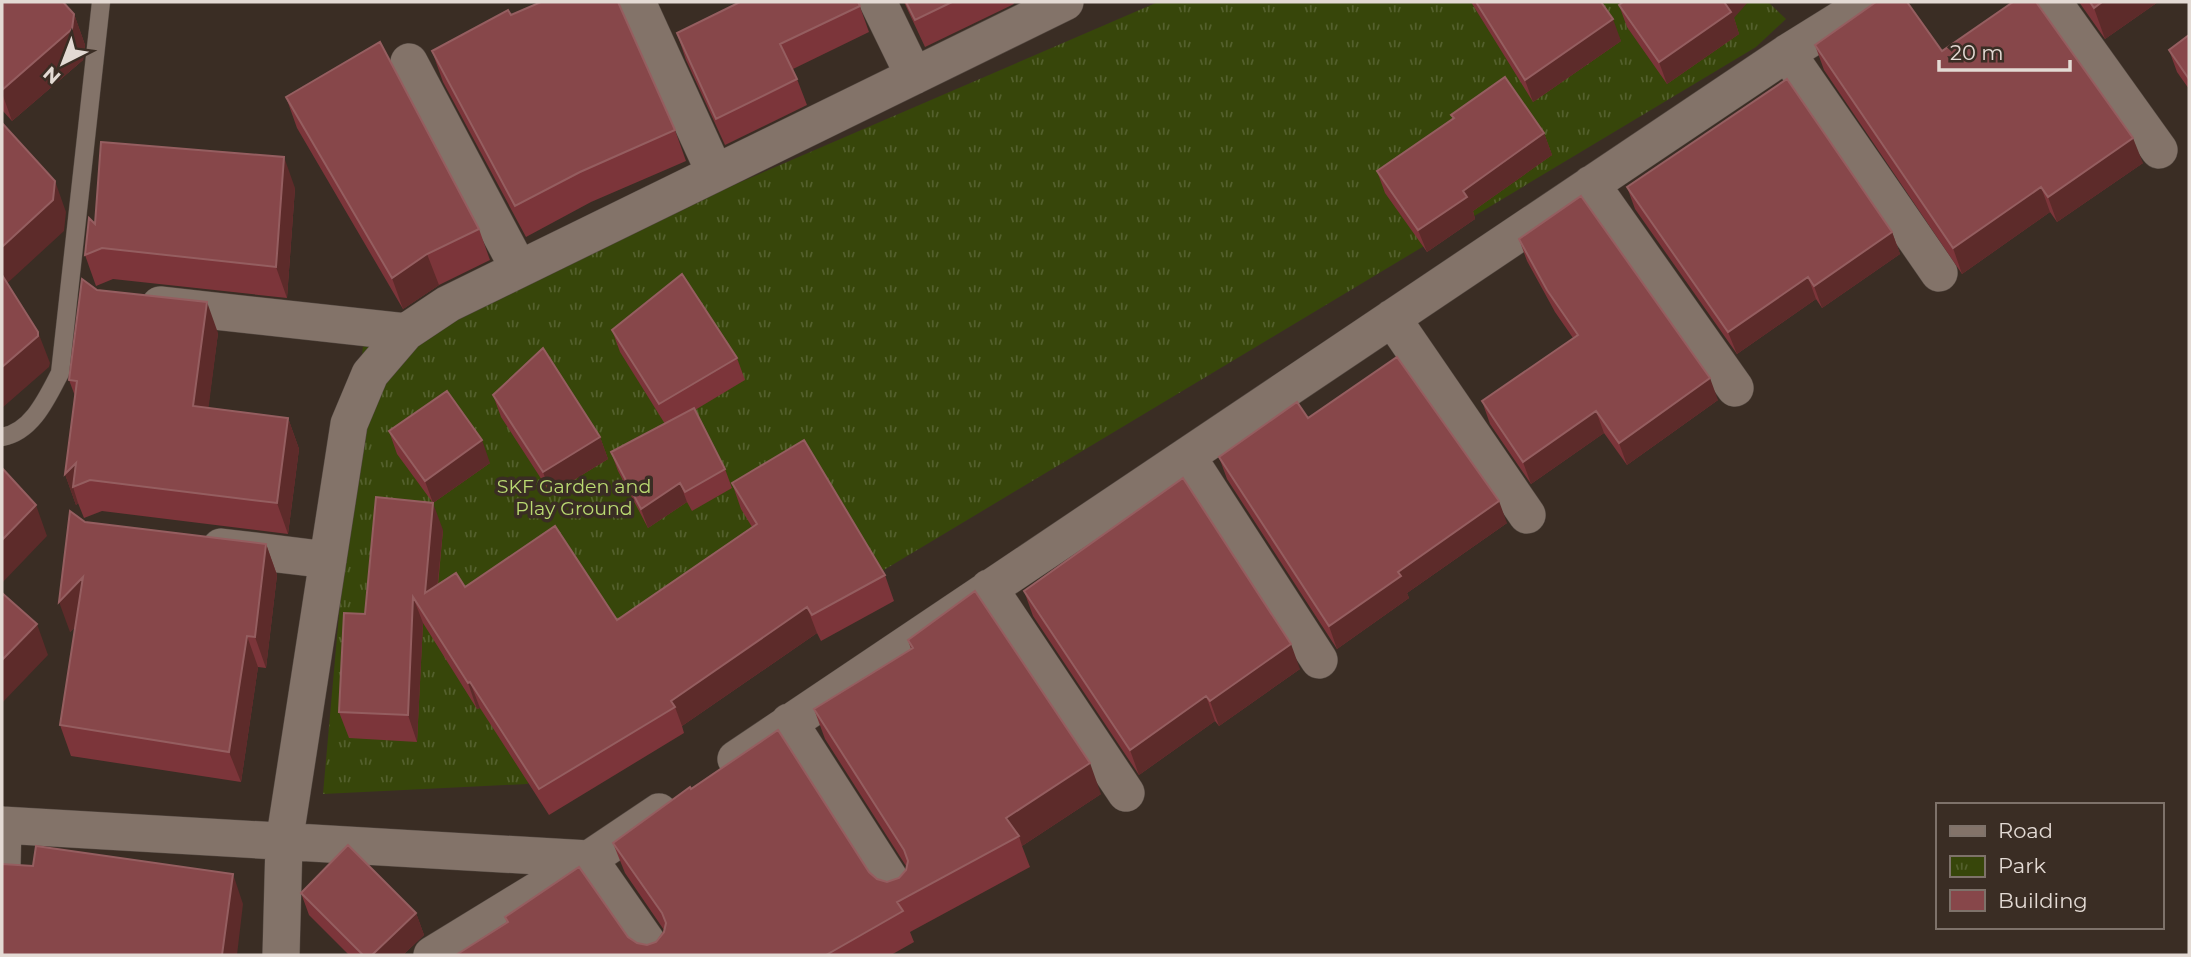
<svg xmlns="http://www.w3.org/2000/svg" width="2191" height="957" viewBox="0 0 2191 957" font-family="Montserrat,sans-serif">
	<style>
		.park { fill: url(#park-tufts) }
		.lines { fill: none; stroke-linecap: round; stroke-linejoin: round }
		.lane-casing { stroke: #534841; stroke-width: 19 }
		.street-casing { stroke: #534841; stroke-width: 38 }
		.lane { stroke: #837369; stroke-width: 18 }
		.street { stroke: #837369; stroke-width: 37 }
		.wall { fill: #7c353a }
		.shaded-wall { fill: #5d2b2a }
		.building { fill: #87474a; stroke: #955e60; stroke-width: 2 }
		.labels { text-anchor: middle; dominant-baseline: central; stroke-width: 7; stroke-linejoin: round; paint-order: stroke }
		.park-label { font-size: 19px; fill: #bada72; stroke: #3a2d24 }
	</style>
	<defs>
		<pattern id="park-tufts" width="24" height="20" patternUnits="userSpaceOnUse" patternTransform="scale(1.75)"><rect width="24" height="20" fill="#37460a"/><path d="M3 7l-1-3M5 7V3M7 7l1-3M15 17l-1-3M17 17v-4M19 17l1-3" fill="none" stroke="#54602d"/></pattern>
	</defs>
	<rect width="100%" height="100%" fill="#3a2d24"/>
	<path class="park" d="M 1158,2 L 1768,2 L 1786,19 L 1756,47 L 527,784 L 323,794 L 363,345 Z"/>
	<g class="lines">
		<g class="lane-casing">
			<path id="lane" d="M 2,437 C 32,432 47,398 60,373 L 101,2"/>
		</g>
		<g class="street-casing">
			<path id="street" d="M 637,2 L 715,173
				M 878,2 L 914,76
				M 2053,2 L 2159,150
				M 1787,53 L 1939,273
				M 409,62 L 519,269
				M 1591,184 L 1735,388
				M 160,305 L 406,332
				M 1392,318 L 1527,515
				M 1187,456 L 1319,660
				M 221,547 L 328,560
				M 989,588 L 1126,793
				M 789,722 L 898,892
				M 736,759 L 1787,53 L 1869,2
				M 2,825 L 589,859 L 656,955
				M 2,867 L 3,825
				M 281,955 L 284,843 L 349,424 L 370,374 L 406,332 L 448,304 L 1065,2
				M 432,955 L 589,859 L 659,812"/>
		</g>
		<use href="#lane" class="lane"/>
		<use href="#street" class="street"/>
	</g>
	<path class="wall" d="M 2,2 L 74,14 L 85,45 L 83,60 L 12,121 L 2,110 Z
		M 904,2 L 1013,2 L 1014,4 L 925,47 Z
		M 1471,2 L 1601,2 L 1621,41 L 1533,102 Z
		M 2079,2 L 2158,2 L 2105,39 Z
		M 859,4 L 869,32 L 793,69 L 797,79 L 807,105 L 725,145 L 686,60 L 677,33 Z
		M 1619,5 L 1734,18 L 1739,34 L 1667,84 L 1627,27 Z
		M 511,15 L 675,130 L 686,161 L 591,202 L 526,237 L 443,82 L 432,51 Z
		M 2189,35 L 2189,89 L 2177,72 L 2169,50 Z
		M 1815,45 L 1942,51 L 2143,163 L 2057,222 L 2050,212 L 1962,274 L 1824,70 Z
		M 286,97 L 479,229 L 490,260 L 439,285 L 403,309 L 297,128 Z
		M 1451,115 L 1544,133 L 1552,155 L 1473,211 L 1475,219 L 1427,252 L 1385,193 L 1377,171 L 1453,119 Z
		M 1627,187 L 1892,232 L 1900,254 L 1822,308 L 1816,299 L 1737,354 L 1635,209 Z
		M 295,188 L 287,298 L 113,279 L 96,286 L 85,255 L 95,224 Z
		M 1519,239 L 1718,400 L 1627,465 L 1604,433 L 1531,484 L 1490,424 L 1482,401 L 1573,338 L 1555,312 L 1527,261 Z
		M 97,290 L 218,333 L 208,408 L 288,418 L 299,449 L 288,534 L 102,511 L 84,518 L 78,503 L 76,505 L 65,474 L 75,396 L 69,380 Z
		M 612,330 L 737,358 L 745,380 L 695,410 L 725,469 L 732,488 L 692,511 L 687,502 L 648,528 L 618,471 L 611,452 L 665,424 L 620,352 Z
		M 493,395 L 600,437 L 608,459 L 551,494 L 501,417 Z
		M 1308,418 L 1507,523 L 1407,593 L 1409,598 L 1337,649 L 1227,479 L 1219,457 Z
		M 389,431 L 490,463 L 433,503 L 397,454 Z
		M 732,483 L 885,575 L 894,601 L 821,641 L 817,633 L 682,726 L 684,733 L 549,815 L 480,708 L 477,709 L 423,623 L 417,742 L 349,738 L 339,712 L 365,614 L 443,530 L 438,585 L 465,587 L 617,620 L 752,527 L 741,509 Z
		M 85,522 L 266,544 L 277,575 L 266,668 L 258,667 L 241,782 L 71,756 L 60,725 L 75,627 L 70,632 Z
		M 1024,591 L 1300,669 L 1219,726 L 1215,721 L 1139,775 L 1033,616 Z
		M 908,640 L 1101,794 L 1022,846 L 1030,867 L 910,932 L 914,942 L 891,955 L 456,955 L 507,922 L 505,917 L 628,937 L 637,943 L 647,945 L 656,942 L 664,930 L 625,873 L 613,843 L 691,789 L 869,872 L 877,879 L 887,882 L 899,878 L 906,870 L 906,866 L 825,739 L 814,709 L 911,649 Z
		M 301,893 L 416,913 L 424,935 L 403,955 L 349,955 L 309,915 Z"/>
	<path class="shaded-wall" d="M 1723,2 L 1748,2 L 1734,18 L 1739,34 L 1667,84 L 1659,62 Z
		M 2102,2 L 2158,2 L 2105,39 L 2094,8 Z
		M 74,14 L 85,45 L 83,60 L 12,121 L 2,93 L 2,90 Z
		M 1613,19 L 1621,41 L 1533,102 L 1525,80 Z
		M 1544,133 L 1552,155 L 1473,211 L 1475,219 L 1427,252 L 1418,230 L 1463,191 Z
		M 2133,138 L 2143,163 L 2057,222 L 2048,197 Z
		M 284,157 L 295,188 L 287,298 L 276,267 Z
		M 55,181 L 66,212 L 64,231 L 2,288 L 2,247 Z
		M 2041,187 L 2050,212 L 1962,274 L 1953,248 Z
		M 1892,232 L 1900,254 L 1822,308 L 1814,286 Z
		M 427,254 L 439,285 L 403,309 L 392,278 Z
		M 1808,277 L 1816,299 L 1737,354 L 1728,332 Z
		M 207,302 L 218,333 L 205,436 L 193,406 Z
		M 38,332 L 50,363 L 49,367 L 2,408 L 2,367 Z
		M 1710,378 L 1718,400 L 1627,465 L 1619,443 Z
		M 1596,411 L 1604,433 L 1531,484 L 1523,462 Z
		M 288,418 L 299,449 L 288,534 L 277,503 Z
		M 600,437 L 608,459 L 551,494 L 543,472 Z
		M 482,440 L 490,463 L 433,503 L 425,481 Z
		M 76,463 L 73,487 L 78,503 L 76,505 L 65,474 Z
		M 680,483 L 687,502 L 648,528 L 641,509 Z
		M 1499,501 L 1507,523 L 1407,593 L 1409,598 L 1337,649 L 1329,626 L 1398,572 Z
		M 433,503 L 443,530 L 434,620 L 425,593 Z
		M 36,505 L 47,536 L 2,583 L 2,540 Z
		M 266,544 L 277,575 L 266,668 L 255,637 Z
		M 83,577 L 94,608 L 70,632 L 59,602 Z
		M 413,597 L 423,623 L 417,742 L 408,715 Z
		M 807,607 L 817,633 L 682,726 L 675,707 L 671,701 Z
		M 37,624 L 48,655 L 2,703 L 2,660 Z
		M 247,636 L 258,667 L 241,782 L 229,752 Z
		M 1291,644 L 1300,669 L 1219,726 L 1210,701 Z
		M 470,682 L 480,708 L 477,709 L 468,683 Z
		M 1206,696 L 1215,721 L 1139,775 L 1130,750 Z
		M 1090,763 L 1101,794 L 1022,846 L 1019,836 L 1006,818 Z
		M 233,874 L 243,904 L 237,955 L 222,955 Z
		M 416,913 L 424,935 L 403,955 L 372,955 Z"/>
	<path class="building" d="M 2,2 L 63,2 L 74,14 L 72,29 L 2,90 Z
		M 541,2 L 618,2 L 675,130 L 580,172 L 515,206 L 432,51 L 508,10 L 511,15 Z
		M 740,2 L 858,2 L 860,6 L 780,44 L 797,79 L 716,119 L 677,33 Z
		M 906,2 L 952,2 L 915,20 Z
		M 1476,2 L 1601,2 L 1613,19 L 1525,80 Z
		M 1623,2 L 1724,2 L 1731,12 L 1659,62 L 1619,5 Z
		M 1876,2 L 1907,2 L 1942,51 L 2013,2 L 2036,2 L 2133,138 L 2048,197 L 2041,187 L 1953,248 L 1815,45 Z
		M 2090,2 L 2102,2 L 2094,8 Z
		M 2189,35 L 2189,79 L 2169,50 Z
		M 380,42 L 479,229 L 427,254 L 392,278 L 286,97 Z
		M 1505,77 L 1544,133 L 1463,191 L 1467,197 L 1418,230 L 1377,171 L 1454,118 L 1451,115 Z
		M 1787,79 L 1892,232 L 1814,286 L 1808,277 L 1728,332 L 1627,187 Z
		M 2,123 L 55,181 L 53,200 L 2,247 Z
		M 101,142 L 284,157 L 276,267 L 102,248 L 85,255 L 89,218 L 95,224 Z
		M 1581,196 L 1710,378 L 1619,443 L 1596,411 L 1523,462 L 1482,401 L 1578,335 L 1547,290 L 1519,239 Z
		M 682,274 L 737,358 L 659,404 L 612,330 Z
		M 2,275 L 38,332 L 38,336 L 2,367 Z
		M 82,279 L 97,290 L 207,302 L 193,406 L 288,418 L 277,503 L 90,480 L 73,487 L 76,463 L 65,474 L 77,381 L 69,380 Z
		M 543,348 L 600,437 L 543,472 L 493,395 Z
		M 1397,357 L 1499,501 L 1398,572 L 1401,576 L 1329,626 L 1219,457 L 1297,402 L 1308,418 Z
		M 447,391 L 482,440 L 425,481 L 389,431 Z
		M 694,408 L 725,469 L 685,492 L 680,483 L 641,509 L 611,452 Z
		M 804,440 L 885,575 L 812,615 L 807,607 L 671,701 L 675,707 L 539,789 L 470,682 L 468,683 L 413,597 L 408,715 L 339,712 L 344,613 L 365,614 L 376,497 L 433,503 L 425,593 L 456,573 L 465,587 L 555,526 L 617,620 L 757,524 L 732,483 Z
		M 2,468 L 36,505 L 2,540 Z
		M 1183,478 L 1291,644 L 1210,701 L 1206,696 L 1130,750 L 1024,591 Z
		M 70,511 L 85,522 L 266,544 L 255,637 L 247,636 L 229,752 L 60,725 L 83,577 L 59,602 Z
		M 975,591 L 1090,763 L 1006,818 L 1019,836 L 897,902 L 903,911 L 826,955 L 456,955 L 508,922 L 505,917 L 579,867 L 628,937 L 637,943 L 647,945 L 656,942 L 664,932 L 666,923 L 662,913 L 613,843 L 690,787 L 691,789 L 778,730 L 869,872 L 877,879 L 887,882 L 899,878 L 906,870 L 908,861 L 904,850 L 814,709 L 913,648 L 908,640 Z
		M 2,593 L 37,624 L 2,660 Z
		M 348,845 L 416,913 L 372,955 L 363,955 L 301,893 Z
		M 36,846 L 233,874 L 222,955 L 2,955 L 2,864 L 33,866 Z"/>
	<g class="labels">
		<g class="park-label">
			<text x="574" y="486">SKF Garden and<tspan x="574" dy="22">Play Ground</tspan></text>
		</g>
	</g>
	<rect width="2191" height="957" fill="none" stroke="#e3dad4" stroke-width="7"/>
	<rect x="1936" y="803" width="228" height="126" fill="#3a2d24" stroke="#7e726a" stroke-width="2"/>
	<rect x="1950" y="826" width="35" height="10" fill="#837369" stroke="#7e726a" stroke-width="2"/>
	<text x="1998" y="838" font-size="21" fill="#e3dad4">Road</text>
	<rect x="1950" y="856" width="35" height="21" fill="url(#park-tufts)" stroke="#7e726a" stroke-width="2"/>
	<text x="1998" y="873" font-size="21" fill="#e3dad4">Park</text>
	<rect x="1950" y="890" width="35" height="21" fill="#87474a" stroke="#7e726a" stroke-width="2"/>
	<text x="1998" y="908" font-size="21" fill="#e3dad4">Building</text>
	<g transform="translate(63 63) rotate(222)" stroke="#3a2d24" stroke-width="5" paint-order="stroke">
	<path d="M0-5L12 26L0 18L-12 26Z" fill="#e3dad4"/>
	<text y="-10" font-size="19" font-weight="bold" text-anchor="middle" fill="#e3dad4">N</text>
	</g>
	<path d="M1939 60v10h131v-10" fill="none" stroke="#e3dad4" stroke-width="3.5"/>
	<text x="1950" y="60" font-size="21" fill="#e3dad4" stroke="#3a2d24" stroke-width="5" paint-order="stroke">20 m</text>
</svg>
